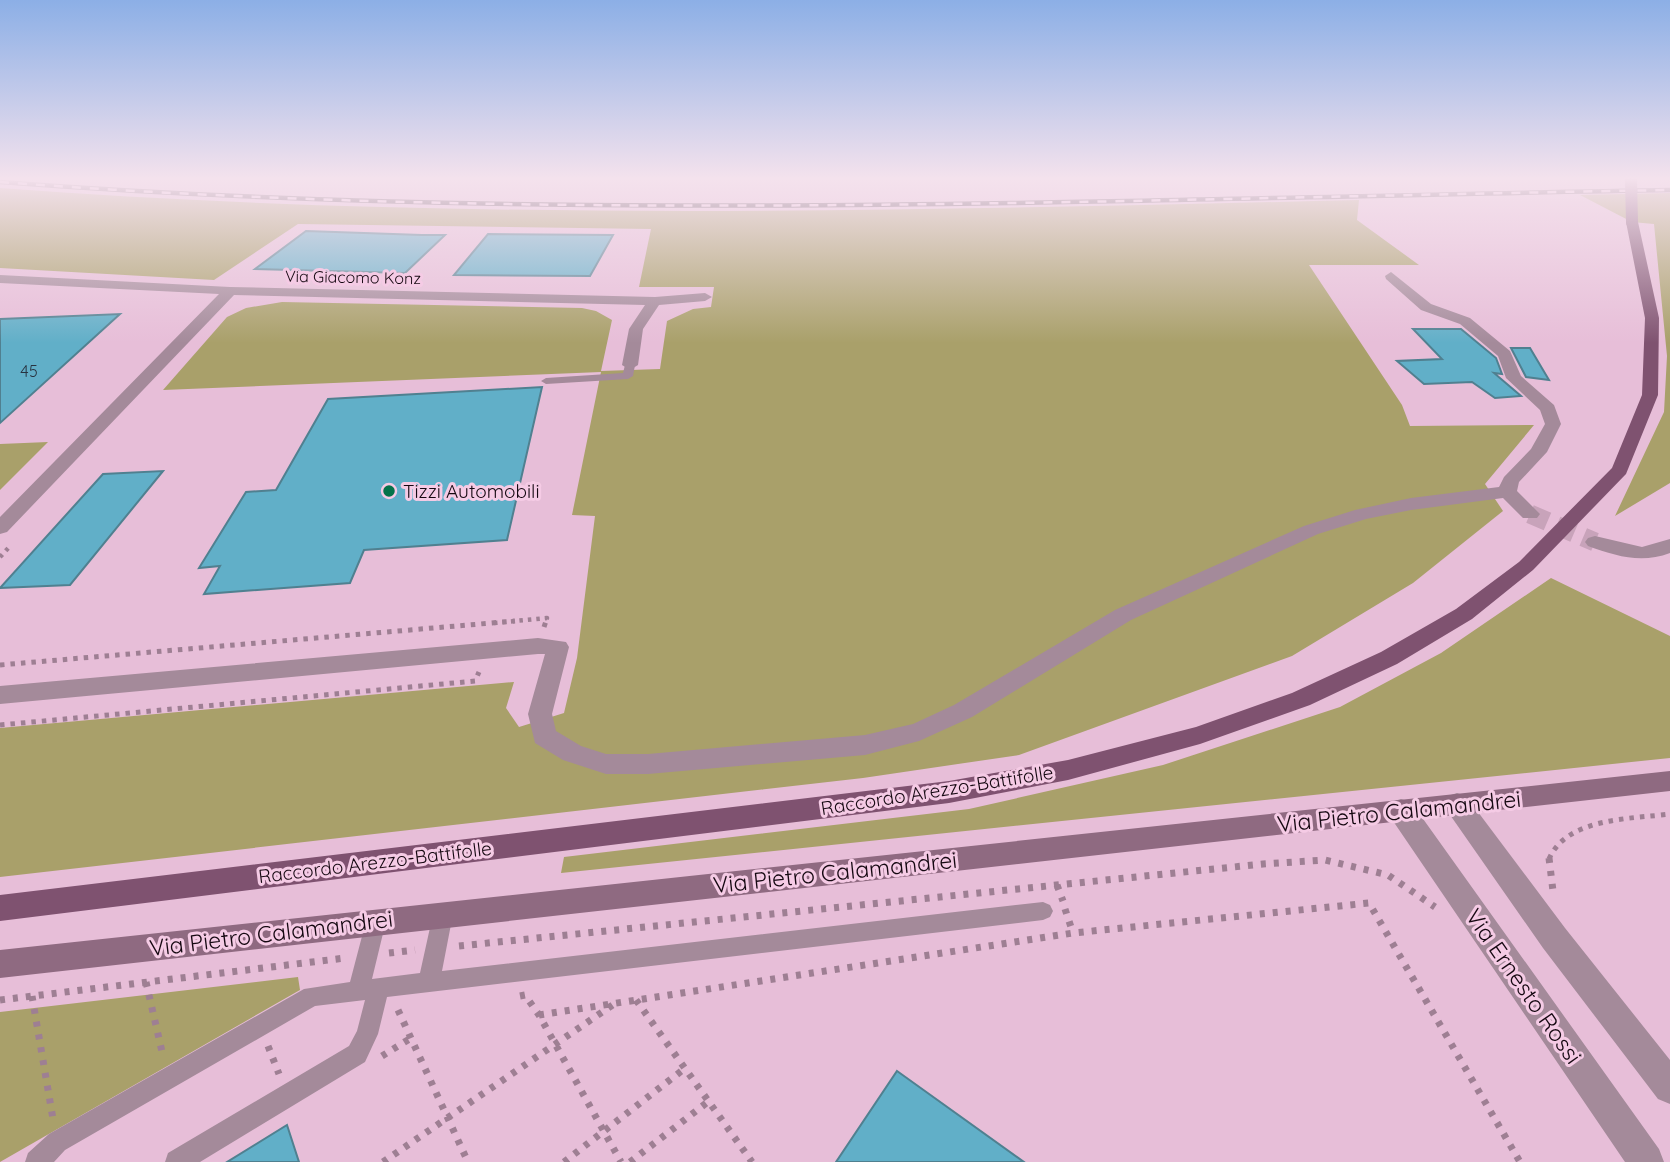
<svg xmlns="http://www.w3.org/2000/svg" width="1670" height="1162" viewBox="0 0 1670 1162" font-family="Quicksand,sans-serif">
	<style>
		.green { fill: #a9a06a }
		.building { fill: #61afc8; stroke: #508090; stroke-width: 2 }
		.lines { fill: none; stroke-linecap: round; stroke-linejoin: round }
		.minor-tunnel { stroke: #c8a3ba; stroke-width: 19; stroke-dasharray: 19 10; stroke-linecap: butt }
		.path-far2 { stroke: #9e7f93; stroke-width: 4.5; stroke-dasharray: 3.5 5; stroke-linecap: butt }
		.path-far1 { stroke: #9e7f93; stroke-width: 5; stroke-dasharray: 4.5 6; stroke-linecap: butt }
		.path { stroke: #9e7f93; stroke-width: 7; stroke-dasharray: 5 8; stroke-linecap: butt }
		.service { fill: #a48a9a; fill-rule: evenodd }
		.minor { fill: #a48a9a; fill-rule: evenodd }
		.secondary { fill: #8f6a81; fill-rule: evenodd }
		.primary { fill: #7f5270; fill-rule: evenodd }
		.rail-casing { stroke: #3d2b37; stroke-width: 4.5 }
		.rail { stroke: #f5cbe5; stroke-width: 2.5; stroke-dasharray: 9; stroke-linecap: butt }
		.primary-bridge { stroke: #7f5270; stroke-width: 12 }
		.poi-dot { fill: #05724a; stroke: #f5cbe5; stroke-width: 2.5 }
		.labels { text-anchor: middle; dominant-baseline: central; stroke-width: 6; stroke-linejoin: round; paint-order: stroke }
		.far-street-label { font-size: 16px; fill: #150811; stroke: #f5cbe5 }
		.number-label { font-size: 16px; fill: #28323f }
		.poi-label { font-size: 19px; fill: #150811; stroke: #f5cbe5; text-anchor: start }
		.street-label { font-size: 19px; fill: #150811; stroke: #f5cbe5 }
		.near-street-label { font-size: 23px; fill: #150811; stroke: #f5cbe5 }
	</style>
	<rect width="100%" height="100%" fill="#e7bed8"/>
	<path class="green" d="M 0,188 C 452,222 906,211 1359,200 L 1357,220 L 1419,265 L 1309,265 L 1402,405 L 1410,426 L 1534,425 L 1485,484 L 1503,511 L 1413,583 L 1292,656 L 1019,755 L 863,778 L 0,877 L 0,728 L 514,682 L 506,708 L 519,727 L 564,713 L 577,658 L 595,516 L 572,515 L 601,372 L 163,390 L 227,317 L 246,308 L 282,302 L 582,308 L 596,311 L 612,320 L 601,371 L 660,369 L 667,321 L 693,309 L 711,307 L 714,287 L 639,287 L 651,229 L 298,224 L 214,280 L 0,268 Z
		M 1670,193 L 1670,483 L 1615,516 L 1664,412 L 1667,356 L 1654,224 L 1632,222 L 1580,195 Z
		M 48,442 L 0,490 L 0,444 Z
		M 1551,578 L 1670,636 L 1670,758 L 561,873 L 564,857 L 969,809 L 1163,765 L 1340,707 L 1441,653 Z
		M 298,977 L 300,990 L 0,1162 L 0,1012 Z"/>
	<path class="building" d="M 306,231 L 422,235 L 445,235 L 405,273 L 255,269 Z
		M 488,234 L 613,235 L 590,276 L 454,275 Z
		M 120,314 L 0,423 L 0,319 Z
		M 1413,329 L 1461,329 L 1496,358 L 1502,374 L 1494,373 L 1521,396 L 1495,398 L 1472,382 L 1424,384 L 1397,361 L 1442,359 Z
		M 1511,348 L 1530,348 L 1549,380 L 1526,377 Z
		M 542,387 L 507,540 L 364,550 L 350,583 L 204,594 L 220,566 L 199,568 L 246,492 L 276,490 L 328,399 Z
		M 163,471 L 70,585 L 0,588 L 103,474 Z
		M 897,1071 L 1024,1162 L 836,1162 Z
		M 287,1125 L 299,1162 L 227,1162 Z"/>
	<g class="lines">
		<path class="minor-tunnel" d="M 1530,514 L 1595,542"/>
		<path class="path-far2" d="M 0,557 L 11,545
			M 494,623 L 547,618 L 545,623"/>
		<path class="path-far1" d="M 544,627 L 546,621
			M 0,665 L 515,621
			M 0,725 L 475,681 L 479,672
			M 1549,859 C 1567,817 1632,819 1670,814"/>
		<path class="path" d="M 1549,858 L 1553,891
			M 1057,885 L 1063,901
			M 1065,909 L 1073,933
			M 459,946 L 1263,864 L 1325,860 L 1388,875 L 1435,907
			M 389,953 L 415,950
			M 146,982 L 163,1056
			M 32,996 L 53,1119
			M 520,996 L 525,995 L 539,1015 L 621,1162
			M 0,1000 L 345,958
			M 636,1000 L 752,1162
			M 398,1010 L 468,1162
			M 539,1015 L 1073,933 L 1369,903 L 1520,1162
			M 268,1046 L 279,1074
			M 382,1056 L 411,1038
			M 383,1162 L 614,1004
			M 564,1162 L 684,1069
			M 630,1162 L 709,1101"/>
		<path class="service" d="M 630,362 L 635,365 L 633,376 L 628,379 L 546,384 L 541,381 L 546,378 L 623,373 L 625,365 Z
			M 1043,902 L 1050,905 L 1053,911 L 1050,917 L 1043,920 L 387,997 L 378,1034 L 365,1062 L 200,1162 L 165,1162 L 168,1153 L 349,1046 L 357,1031 L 365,1000 L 315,1006 L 65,1150 L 54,1162 L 25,1162 L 28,1153 L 49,1134 L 304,989 L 350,982 L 366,921 L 369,915 L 376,912 L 383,915 L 386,921 L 372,979 L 420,973 L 433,914 L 436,908 L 443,905 L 450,908 L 453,914 L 442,971 Z"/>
		<path class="minor" d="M 1391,272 L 1431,304 L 1470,318 L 1510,351 L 1521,376 L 1554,405 L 1561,424 L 1547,452 L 1519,482 L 1517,491 L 1540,514 L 1537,518 L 1523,518 L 1503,498 L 1411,510 L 1366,519 L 1318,534 L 1131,620 L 972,717 L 919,741 L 865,755 L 648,774 L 606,774 L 563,760 L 535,743 L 528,714 L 545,654 L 538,654 L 0,704 L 0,686 L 538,638 L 566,642 L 569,647 L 552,714 L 556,731 L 581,746 L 606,754 L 648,754 L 865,735 L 913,724 L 954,705 L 1115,610 L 1304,526 L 1355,510 L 1411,498 L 1499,487 L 1504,477 L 1531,449 L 1545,424 L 1540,410 L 1506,378 L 1498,356 L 1460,324 L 1421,310 L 1386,279 L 1385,276 Z
			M 0,275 L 230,287 L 655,297 L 705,293 L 712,297 L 705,301 L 659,305 L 643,329 L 638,365 L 630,370 L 622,365 L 629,329 L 645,305 L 234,295 L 7,532 L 0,534 L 0,517 L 219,294 L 0,283 Z
			M 1595,536 L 1642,547 L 1670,539 L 1670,553 C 1641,564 1616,556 1588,546 L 1585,542 L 1588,538 Z
			M 1457,793 L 1466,796 L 1565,928 L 1670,1060 L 1670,1104 L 1658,1099 L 1543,948 L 1448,812 L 1444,804 L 1448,796 Z
			M 1401,799 L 1411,802 L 1659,1149 L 1664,1162 L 1625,1162 L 1391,818 L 1387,810 L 1391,802 Z"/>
		<path class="secondary" d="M 1670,771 L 1670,791 L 0,978 L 0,950 Z"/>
		<path class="primary" d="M 1632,219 L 1638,222 L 1659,318 L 1658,395 L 1626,474 L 1533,570 L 1472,619 L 1397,664 L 1310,705 L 1200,744 L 1068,780 L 949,803 L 0,921 L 0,895 L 949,781 L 1068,760 L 1196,727 L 1292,693 L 1381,652 L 1456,609 L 1519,562 L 1612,468 L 1642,395 L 1645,318 L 1626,222 Z"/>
		<g class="rail-casing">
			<path id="rail" d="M 0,182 C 555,224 1114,199 1670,190"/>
		</g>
		<use href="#rail" class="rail"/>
		<path class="primary-bridge" d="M 1631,180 L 1632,222"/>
	</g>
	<linearGradient id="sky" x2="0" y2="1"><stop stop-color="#8cafe6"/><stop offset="0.52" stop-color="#f4e2ed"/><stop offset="1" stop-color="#f4e2ed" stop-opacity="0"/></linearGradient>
	<rect width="1670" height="343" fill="url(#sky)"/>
	<circle class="poi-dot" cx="389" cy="491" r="7"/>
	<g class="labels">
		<g class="far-street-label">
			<text transform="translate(353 277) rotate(1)">Via Giacomo Konz</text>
		</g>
		<g class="number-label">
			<text x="29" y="371">45</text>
		</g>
		<g class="poi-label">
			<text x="403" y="491">Tizzi Automobili</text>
		</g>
		<g class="street-label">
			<text transform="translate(937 790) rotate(-9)">Raccordo Arezzo-Battifolle</text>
			<text transform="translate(375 862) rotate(-7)">Raccordo Arezzo-Battifolle</text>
		</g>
		<g class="near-street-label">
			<text transform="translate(1399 811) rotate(-6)">Via Pietro Calamandrei</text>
			<text transform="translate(835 872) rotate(-6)">Via Pietro Calamandrei</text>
			<text transform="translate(271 933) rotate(-7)">Via Pietro Calamandrei</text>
			<text transform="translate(1524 986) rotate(55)">Via Ernesto Rossi</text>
		</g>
	</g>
</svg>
